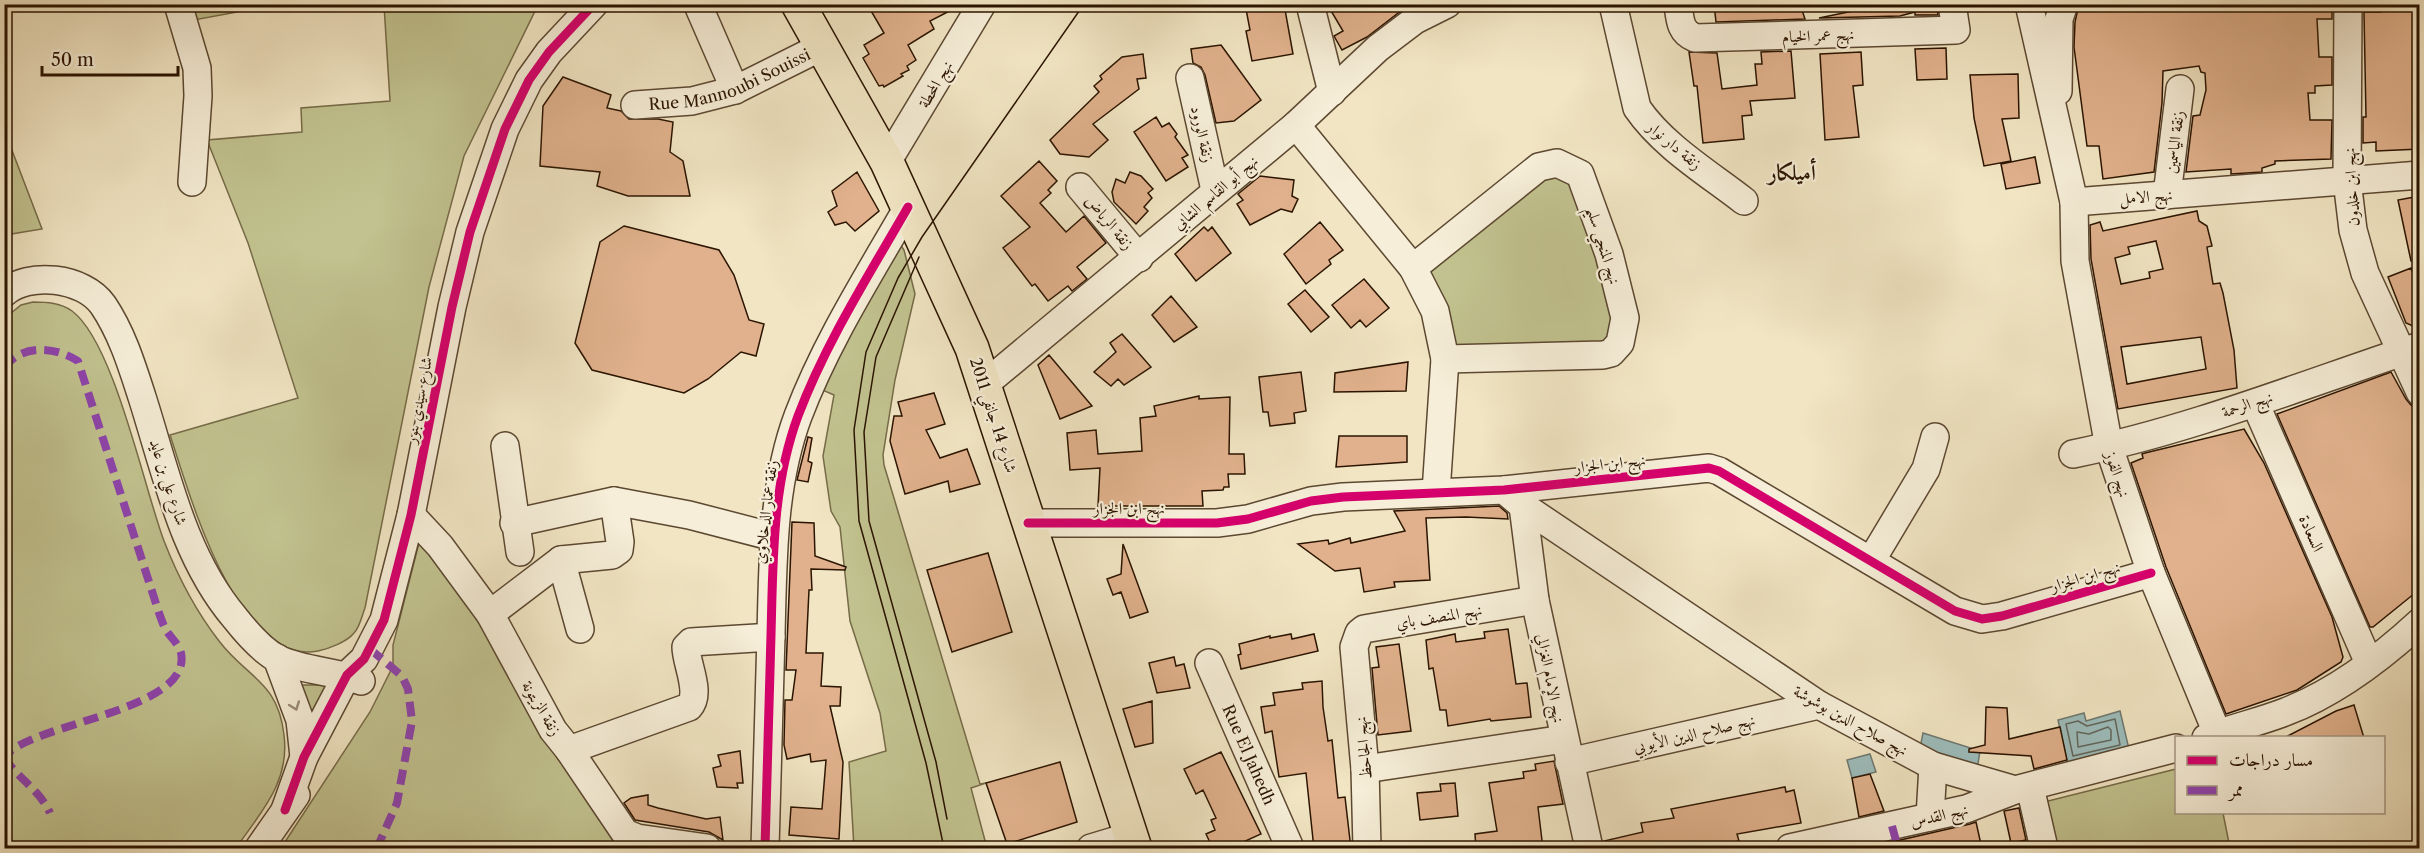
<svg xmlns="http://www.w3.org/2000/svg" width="2424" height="853" viewBox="0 0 2424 853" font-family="'Libre Caslon Text',Amiri,serif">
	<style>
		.green { fill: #c1c28f; stroke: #766b48; stroke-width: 1.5 }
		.water { fill: #9dbdbc; stroke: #6f7971; stroke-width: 1.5 }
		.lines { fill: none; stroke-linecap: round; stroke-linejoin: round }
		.shore { stroke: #64685e; stroke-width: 1.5 }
		.building { fill: #e0b18c; stroke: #2b1400; stroke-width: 1.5; fill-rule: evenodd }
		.minor-casing { stroke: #5c4831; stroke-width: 30 }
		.major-casing { stroke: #2b1400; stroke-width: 36 }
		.minor { stroke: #f6eed8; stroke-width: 27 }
		.major { stroke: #f1e5c3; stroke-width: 33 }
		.tram { stroke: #2b1400; stroke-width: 1.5 }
		.quiet { stroke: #8e44ad; stroke-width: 8; stroke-dasharray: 15 8; stroke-linecap: butt }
		.cycleway-casing { stroke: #f6eed8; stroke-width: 13 }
		.cycleway { stroke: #d6006c; stroke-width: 9 }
		.oneway { stroke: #9b8c77 }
		.labels { text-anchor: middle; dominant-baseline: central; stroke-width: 4.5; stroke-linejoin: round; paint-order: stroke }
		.street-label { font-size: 16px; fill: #2b1400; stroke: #f6eed8 }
		.district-label { font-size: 22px; font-weight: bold; fill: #2b1400; stroke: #f6eed8 }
	</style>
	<rect width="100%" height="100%" fill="#f1e5c3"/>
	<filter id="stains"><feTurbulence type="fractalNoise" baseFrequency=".00333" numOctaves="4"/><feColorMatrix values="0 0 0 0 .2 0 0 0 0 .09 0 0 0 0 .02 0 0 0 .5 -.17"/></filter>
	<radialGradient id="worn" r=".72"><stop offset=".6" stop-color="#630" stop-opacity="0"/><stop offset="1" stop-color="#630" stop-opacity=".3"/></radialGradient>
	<path class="green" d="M 189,4 L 275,5 L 194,20 Z
		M 384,5 L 538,5 L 464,156 L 429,287 L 365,608 C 362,615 360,627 354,633 C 347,642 328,649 318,651 C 236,666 189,492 170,435 L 298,398 L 248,243 L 207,140 L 302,132 L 301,108 L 390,101 Z
		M 4,132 L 5,132 L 42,229 L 5,235 Z
		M 1555,172 L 1571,180 L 1620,320 L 1599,349 L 1455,348 L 1427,266 L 1489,218 Z
		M 898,241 L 904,250 L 915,294 L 895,380 L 883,455 L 884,465 L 980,784 L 986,783 L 971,788 L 987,848 L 854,848 L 849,762 L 886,751 L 880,713 L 850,621 L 840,527 L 831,511 L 823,456 L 834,395 L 820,389 Z
		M 33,302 C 47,302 61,303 72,311 C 114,342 144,488 164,541 C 178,577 195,610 219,641 C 247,678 278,681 284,735 C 290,782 261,812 236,848 L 5,848 L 5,318 L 21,305 Z
		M 421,535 L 485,617 L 543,735 L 624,848 L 281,848 L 370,712 L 393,666 L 393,645 Z
		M 294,685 L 333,685 L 307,737 Z
		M 2176,769 L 2176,812 L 2223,813 L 2230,848 L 2050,848 L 2040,803 Z"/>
	<path class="water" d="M 2120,711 L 2129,749 L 2068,766 L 2058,720 L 2084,713 L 2086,721 Z
		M 1923,733 L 1980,751 L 1977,770 L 1920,748 Z
		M 1870,754 L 1876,772 L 1852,778 L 1847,760 Z"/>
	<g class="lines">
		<path class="shore" d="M 2115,719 L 2120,745 L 2073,756 L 2066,724 L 2078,721 L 2087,726 Z
			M 2108,727 L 2111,730 L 2111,740 L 2078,747 L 2077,732 L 2089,734 Z"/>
	</g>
	<path class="building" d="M 867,4 L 963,4 L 930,21 L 934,29 L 908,45 L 916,60 L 907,66 L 909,70 L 901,74 L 903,76 L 884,87 L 883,85 L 879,86 L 863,58 L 869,54 L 864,45 L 884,33 Z
		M 1245,4 L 1284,4 L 1293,54 L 1252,61 L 1246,31 L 1250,30 Z
		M 1327,4 L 1399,4 L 1402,10 L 1367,37 L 1342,50 L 1334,36 L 1343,31 Z
		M 1714,4 L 1800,4 L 1805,19 L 1716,22 Z
		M 1887,4 L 1937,4 L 1938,15 L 1915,15 L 1915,12 L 1900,16 L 1819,18 Z
		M 2079,4 L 2332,4 L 2332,19 L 2317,19 L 2319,57 L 2332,57 L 2332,85 L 2315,86 L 2315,93 L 2308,93 L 2310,120 L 2332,120 L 2331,159 L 2275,161 L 2275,164 L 2262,168 L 2262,172 L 2231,174 L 2231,169 L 2186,172 L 2193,116 L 2200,115 L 2206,90 L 2205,73 L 2201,72 L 2199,66 L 2163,71 L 2162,103 L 2154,172 L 2103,179 L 2099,146 L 2087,146 L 2074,47 L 2075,22 Z
		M 2381,4 L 2415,4 L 2415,19 L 2420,18 L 2420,149 L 2376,151 L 2376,142 L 2363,143 L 2363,117 L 2366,117 L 2364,12 L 2381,12 Z
		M 1221,45 L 1261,100 L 1234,121 L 1216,123 L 1205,75 L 1201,67 L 1193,63 L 1191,49 Z
		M 1946,48 L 1947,79 L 1917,80 L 1915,49 Z
		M 1791,51 L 1795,98 L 1750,101 L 1752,115 L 1742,116 L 1744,139 L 1703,143 L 1697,86 L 1694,86 L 1689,52 L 1717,53 L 1722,89 L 1757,85 L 1755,64 L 1762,64 L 1761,52 Z
		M 1861,52 L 1863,85 L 1853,86 L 1859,137 L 1825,140 L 1820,54 Z
		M 1143,54 L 1146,78 L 1137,79 L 1139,89 L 1093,124 L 1108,140 L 1089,157 L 1060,154 L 1050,140 L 1099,92 L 1094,86 L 1102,79 L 1100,76 L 1122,57 Z
		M 2018,74 L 2019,118 L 2002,119 L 2011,161 L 1984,166 L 1974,118 L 1970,75 Z
		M 563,77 L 611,95 L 607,108 L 621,111 L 629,119 L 658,119 L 673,122 L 670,152 L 683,161 L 690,196 L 628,196 L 597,186 L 600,172 L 540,166 L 543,106 Z
		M 1156,117 L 1162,127 L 1169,123 L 1177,134 L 1175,137 L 1188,155 L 1182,158 L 1188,167 L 1166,181 L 1134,132 Z
		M 2035,157 L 2040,183 L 2006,189 L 2001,164 Z
		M 1039,161 L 1057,181 L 1048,190 L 1051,193 L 1040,203 L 1066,232 L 1084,216 L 1106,243 L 1077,267 L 1087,279 L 1072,291 L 1068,286 L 1048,301 L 1035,284 L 1032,286 L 1003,248 L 1030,227 L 1001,196 Z
		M 857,172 L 879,211 L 855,231 L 846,222 L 835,225 L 828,212 L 837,206 L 832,191 Z
		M 1130,172 L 1141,176 L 1153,189 L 1148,193 L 1152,198 L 1144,207 L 1148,211 L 1136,224 L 1114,202 L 1112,192 L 1116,179 L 1125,183 Z
		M 1260,176 L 1294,180 L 1292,196 L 1298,199 L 1292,212 L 1281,209 L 1250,225 L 1237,204 L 1243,200 L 1238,194 Z
		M 2420,196 L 2420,260 L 2411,261 L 2398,200 Z
		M 2197,211 L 2199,221 L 2207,226 L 2212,246 L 2207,247 L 2213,284 L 2220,283 L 2223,293 L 2234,350 L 2237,388 L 2118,409 L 2091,259 L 2090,225 L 2100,222 L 2103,231 ZM 2156,241 L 2163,269 L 2149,272 L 2150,278 L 2121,284 L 2115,258 L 2130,254 L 2128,247 ZM 2201,337 L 2206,369 L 2127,384 L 2121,347 Z
		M 1320,222 L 1343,250 L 1329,260 L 1331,264 L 1306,284 L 1284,254 Z
		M 624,226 L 719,250 L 734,275 L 749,320 L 764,324 L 756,356 L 741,352 L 708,379 L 684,393 L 592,370 L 575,343 L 600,242 Z
		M 1204,227 L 1208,231 L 1212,227 L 1231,253 L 1196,281 L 1175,254 Z
		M 2411,268 L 2420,294 L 2420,329 L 2406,323 L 2388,277 Z
		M 1364,279 L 1389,308 L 1366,327 L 1360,320 L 1351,328 L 1332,305 Z
		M 1305,290 L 1329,317 L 1311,332 L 1288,304 Z
		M 1171,296 L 1197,327 L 1174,342 L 1152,315 Z
		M 1122,334 L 1151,367 L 1124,385 L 1118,379 L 1111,386 L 1094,372 L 1116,352 L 1110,343 Z
		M 1049,355 L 1081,393 L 1092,406 L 1060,419 L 1038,365 Z
		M 1408,362 L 1406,391 L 1334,392 L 1335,373 Z
		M 1301,372 L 1306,411 L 1294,413 L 1295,423 L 1270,426 L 1268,412 L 1263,412 L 1259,377 Z
		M 2391,372 L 2406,399 L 2411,405 L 2420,408 L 2420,589 L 2373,627 L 2370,627 L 2277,414 Z
		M 934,393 L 945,424 L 926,430 L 940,458 L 967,449 L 980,484 L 950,492 L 948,481 L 905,494 L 890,441 L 894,416 L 902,416 L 898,402 Z
		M 1199,396 L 1199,399 L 1230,397 L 1229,454 L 1244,454 L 1245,474 L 1228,474 L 1229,487 L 1224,487 L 1223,490 L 1202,491 L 1203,506 L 1098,506 L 1100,468 L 1070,470 L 1067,433 L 1096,430 L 1098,454 L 1142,451 L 1140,418 L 1156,416 L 1154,406 Z
		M 2244,429 L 2264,463 L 2332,617 L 2343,657 L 2341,662 L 2297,690 L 2226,714 L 2166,567 L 2131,463 L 2143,458 L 2142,454 L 2145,453 Z
		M 1339,436 L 1407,436 L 1407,462 L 1336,467 Z
		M 808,437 L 812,438 L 808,461 L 812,463 L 808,482 L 797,480 Z
		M 1499,506 L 1507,513 L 1508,519 L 1466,517 L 1426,518 L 1430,580 L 1394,582 L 1395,587 L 1364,592 L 1360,568 L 1335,571 L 1298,544 L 1328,540 L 1329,544 L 1350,538 L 1351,543 L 1405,531 L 1394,511 Z
		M 792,522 L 814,523 L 815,556 L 846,567 L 845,570 L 811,569 L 812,590 L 809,590 L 806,653 L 823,653 L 821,686 L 841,687 L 840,706 L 830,706 L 843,762 L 839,839 L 789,835 L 791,807 L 822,809 L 826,760 L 811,762 L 810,754 L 787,759 L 784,745 L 785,700 L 792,700 L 796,670 L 786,670 Z
		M 1123,544 L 1148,612 L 1130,618 L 1121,592 L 1113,595 L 1107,579 L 1121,574 Z
		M 988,553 L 1012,632 L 952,652 L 927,570 Z
		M 1508,629 L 1516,684 L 1527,683 L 1531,717 L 1491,721 L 1490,719 L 1448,726 L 1446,710 L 1440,710 L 1433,668 L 1429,669 L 1426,640 L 1455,634 L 1456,642 L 1485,638 L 1484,632 Z
		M 1291,634 L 1292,639 L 1314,634 L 1318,651 L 1241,669 L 1238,655 L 1241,654 L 1239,644 L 1270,636 L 1270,638 Z
		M 1399,644 L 1411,731 L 1378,735 L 1372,668 L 1379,667 L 1376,647 Z
		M 1174,657 L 1176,666 L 1184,664 L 1190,688 L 1157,693 L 1149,663 Z
		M 1322,681 L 1323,707 L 1328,741 L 1332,740 L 1338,798 L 1345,797 L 1351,849 L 1314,849 L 1306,773 L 1279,777 L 1272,731 L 1265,733 L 1261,707 L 1275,705 L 1273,693 L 1303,689 L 1302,683 Z
		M 1152,701 L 1153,743 L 1135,747 L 1123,709 Z
		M 2354,705 L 2364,738 L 2284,738 L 2336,711 Z
		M 1986,707 L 2007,708 L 2009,739 L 2060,727 L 2067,760 L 2034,769 L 2031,756 L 1969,752 L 1969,749 L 1985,745 Z
		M 740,751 L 743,783 L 737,783 L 738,788 L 717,787 L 713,768 L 721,766 L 718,755 Z
		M 1221,752 L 1261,834 L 1228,849 L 1213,849 L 1206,834 L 1215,830 L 1211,820 L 1216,818 L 1203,790 L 1196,794 L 1184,769 Z
		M 1554,761 L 1563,804 L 1538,807 L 1543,849 L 1476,849 L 1475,834 L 1497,831 L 1489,783 L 1524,778 L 1523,772 L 1536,770 L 1535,764 Z
		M 1060,762 L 1077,822 L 1007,844 L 986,783 Z
		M 1870,774 L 1884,811 L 1859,817 L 1852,778 Z
		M 1455,783 L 1458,816 L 1420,820 L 1417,793 L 1441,791 L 1440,784 Z
		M 1785,787 L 1786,792 L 1794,790 L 1801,823 L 1737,834 L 1739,841 L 1718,846 L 1719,849 L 1677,849 L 1677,846 L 1604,849 L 1604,841 L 1643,832 L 1641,823 L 1674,818 L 1671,809 Z
		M 648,795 L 648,805 L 658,808 L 706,819 L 720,817 L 723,840 L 709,832 L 635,820 L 624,803 L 631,798 Z
		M 2019,808 L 2026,840 L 2011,843 L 2004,811 Z
		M 1976,822 L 1982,849 L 1861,849 L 1970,824 Z"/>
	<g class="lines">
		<g class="minor-casing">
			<g id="minor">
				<path d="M 178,4 L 197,68 L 198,96 L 192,182"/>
				<path d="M 1310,4 L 1332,92"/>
				<path d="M 1613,4 L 1637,108 C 1663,146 1708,173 1744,201"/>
				<path d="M 1678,4 C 1680,20 1680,32 1695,38 L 1956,30 L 1952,4"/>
				<path d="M 2029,4 L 2074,202 L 2420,175"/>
				<path d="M 2348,4 L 2347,180 L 2353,230 L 2365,273 L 2420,392"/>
				<path d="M 698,5 L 735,90"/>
				<path d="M 1190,78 L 1215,190"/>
				<path d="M 2058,91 L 2059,19 L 2064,4"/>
				<path id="s1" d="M 635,105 L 692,101 L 735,90 L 821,47"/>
				<path d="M 1296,125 L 1413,268 L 1435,311 L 1445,359 L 1436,492"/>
				<path d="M 887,162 L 982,4"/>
				<path d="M 1080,187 L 1139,258"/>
				<path d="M 2167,195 L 2180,89"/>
				<path d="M 2074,202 L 2075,261 L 2109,447 L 2151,573 L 2217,733"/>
				<path d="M 1413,268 L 1539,167 L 1557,163 L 1580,174 L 1609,254 L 1625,318 L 1620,343 L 1611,353 L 1603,355 L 1445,359"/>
				<path d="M 4,293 C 29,271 83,277 103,305 C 122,333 132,366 142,397 C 166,472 183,557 235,618 C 246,632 261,650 278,659 C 303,671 335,671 361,681"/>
				<path d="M 985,384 L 1296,125 L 1378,48 L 1415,20 L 1447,4"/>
				<path d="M 2255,403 L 2369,663"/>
				<path d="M 505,446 L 520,552"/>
				<path d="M 2073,454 C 2191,430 2305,384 2420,346"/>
				<path d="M 1504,490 L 1523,506 L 1819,705 L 1933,766 L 2015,790 L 2176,748"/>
				<path d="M 1523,506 L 1535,600 L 1589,848"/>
				<path d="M 411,515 L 440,546 L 490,614 L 553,730 L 569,750 L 625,833 L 637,838 L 707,848"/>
				<path d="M 514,523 L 614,501 L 689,515 L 774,537"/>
				<path d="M 1028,523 L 1217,523 L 1248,519 L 1311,501 L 1343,497 L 1504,490 L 1709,468 L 1719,471 L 1955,611 L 1982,619 L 2002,616 L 2151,573"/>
				<path d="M 561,560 L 580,629"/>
				<path d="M 1871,561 L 1926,469 L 1935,437"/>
				<path d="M 490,614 L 561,560 L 612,555 L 619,550 L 620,542 L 614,501"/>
				<path d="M 277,658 L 300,720 L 304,757"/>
				<path id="s2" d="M 1209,663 L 1290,848"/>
				<path d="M 2206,738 C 2232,728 2259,722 2285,712 C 2335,693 2381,658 2420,622"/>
				<path d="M 569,750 L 689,707 C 702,693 686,664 686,647 L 691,642 L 771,637"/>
				<path d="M 1569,762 L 1819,705"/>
				<path d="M 1365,769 L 1564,739"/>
				<path d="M 2030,787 L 2044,848"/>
				<path d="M 285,810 L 304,757 L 347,675 L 364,659 L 384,620 L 411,515 L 452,307 L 470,232 L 505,129 L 529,80 L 549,52 L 594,4"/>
				<path d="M 1930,817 L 1933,766"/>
				<path d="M 259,848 L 296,795"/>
				<path d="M 765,848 C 767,777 769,706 771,635 C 773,561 772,486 798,416 C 826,342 869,275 908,207"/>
				<path d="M 1091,848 L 1131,836"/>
				<path d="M 1367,848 L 1365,769 L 1354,647 L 1359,633 L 1364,629 L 1535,600"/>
				<path d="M 1790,848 L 1966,809 L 2015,790"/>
			</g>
		</g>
		<g class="major-casing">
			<path id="major" d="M 798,4 L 887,162 L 972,348 L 1135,848"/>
		</g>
		<use href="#minor" class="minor"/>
		<use href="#major" class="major"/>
		<path class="tram" d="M 919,257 L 876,357 L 864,432 L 869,521 L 936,762 L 947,819
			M 944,848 L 926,763 L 859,521 L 854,430 L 866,352 L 898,278 L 922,237 L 1084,4"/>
		<path class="quiet" d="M 4,368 C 22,343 56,347 78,361 L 159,613 C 161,618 163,625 166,630 C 170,637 179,644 181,653 C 193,711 30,723 4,757
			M 370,649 L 402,676 L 408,689 L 412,721 L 397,803 L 377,848
			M 4,757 C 18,779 40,790 50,813
			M 1892,826 L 1898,848"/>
		<g class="cycleway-casing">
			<path id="cycleway" d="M 1028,523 L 1217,523 L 1248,519 L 1311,501 L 1343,497 L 1504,490 L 1709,468 L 1719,471 L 1955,611 L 1982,619 L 2002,616 L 2151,573
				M 285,810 L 304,757 L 347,675 L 364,659 L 384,620 L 411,515 L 452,307 L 470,232 L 505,129 L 529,80 L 549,52 L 594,4
				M 765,848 C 767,777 769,706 771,635 C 773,561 772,486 798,416 C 826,342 869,275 908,207"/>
		</g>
		<use href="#cycleway" class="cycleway"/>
	</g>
	<defs><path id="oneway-chevron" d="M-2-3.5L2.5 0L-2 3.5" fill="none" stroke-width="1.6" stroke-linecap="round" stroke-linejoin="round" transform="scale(1.5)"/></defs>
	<use class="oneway" href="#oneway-chevron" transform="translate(295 706) rotate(70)"/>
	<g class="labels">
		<g class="street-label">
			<text transform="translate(1818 35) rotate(-2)">نهج عمر الخيام</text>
			<text stroke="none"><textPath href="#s1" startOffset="99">Rue Mannoubi Souissi</textPath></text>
			<text transform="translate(935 84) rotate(-59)">نهج المحطة</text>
			<text transform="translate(1203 134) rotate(77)">زنقة الورود</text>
			<text transform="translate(2174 142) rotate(-83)">زنقة الياسمين</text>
			<text transform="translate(1675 145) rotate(40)">زنقة دار نوار</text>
			<text transform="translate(2351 187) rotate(-93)">نهج ابن خلدون</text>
			<text transform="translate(1215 192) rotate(-40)">نهج أبو القاسم الشابي</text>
			<text transform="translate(2146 196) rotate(-4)">نهج الامل</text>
			<text transform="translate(1110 222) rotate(50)">زنقة الرياض</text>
			<text transform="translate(1604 245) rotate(73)">نهج المنجي سليم</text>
			<text transform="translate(418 400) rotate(-79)">شارع سيدي بنور</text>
			<text transform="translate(2247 404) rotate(-18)">نهج الرحمة</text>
			<text transform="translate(994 415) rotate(72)">شارع 14 جانفي 2011</text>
			<text transform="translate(1610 463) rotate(-6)">نهج ابن الجزار</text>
			<text transform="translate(2118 474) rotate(72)">نهج الفوز</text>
			<text transform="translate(169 482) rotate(72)">شارع علي بن عايد</text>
			<text x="1129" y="508">نهج ابن الجزار</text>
			<text transform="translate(765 512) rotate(-83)">زنقة عمار الدخلاوي</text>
			<text transform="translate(2312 533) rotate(66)">السعادة</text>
			<text transform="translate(2085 576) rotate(-16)">نهج ابن الجزار</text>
			<text transform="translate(1439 616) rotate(-9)">نهج المنصف باي</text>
			<text transform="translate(1551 678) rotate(79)">نهج الإمام الغزالي</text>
			<text transform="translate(542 708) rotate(59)">زنقة الزيتونة</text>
			<text transform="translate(1851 720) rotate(29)">نهج صلاح الدين بوشوشة</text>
			<text transform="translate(1694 733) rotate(-13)">نهج صلاح الدين الأيوبي</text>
			<text transform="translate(1363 748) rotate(-95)">نهج الجاحظ</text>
			<text stroke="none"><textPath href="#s2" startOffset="100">Rue El Jahedh</textPath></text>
			<text transform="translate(1939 815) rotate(-13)">نهج القدس</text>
		</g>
		<g class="district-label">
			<text x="1792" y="172">أميلكار</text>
		</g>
	</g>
	<rect width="2424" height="853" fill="none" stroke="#f1e5c3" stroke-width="24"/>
	<rect x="6" y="6" width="2412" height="841" fill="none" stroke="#2b1400" stroke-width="3"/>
	<rect x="12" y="12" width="2400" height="829" fill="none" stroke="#2b1400" stroke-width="1.5"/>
	<rect x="2175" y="736" width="210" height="78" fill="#f6eed8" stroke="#a59782" stroke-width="1.5"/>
	<rect x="2187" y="756" width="30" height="9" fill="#d6006c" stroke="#a59782" stroke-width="1.5"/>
	<text x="2229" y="766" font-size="18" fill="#2b1400">مسار دراجات</text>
	<rect x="2187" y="786" width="30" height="9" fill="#8e44ad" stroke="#a59782" stroke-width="1.5"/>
	<text x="2229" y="796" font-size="18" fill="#2b1400">ممر</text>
	<path d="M42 66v9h136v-9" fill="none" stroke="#2b1400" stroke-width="3"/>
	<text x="51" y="66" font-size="18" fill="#2b1400" stroke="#f6eed8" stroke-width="4.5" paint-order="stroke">50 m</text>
	<rect width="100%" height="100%" filter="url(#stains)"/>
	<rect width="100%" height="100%" fill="url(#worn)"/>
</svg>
